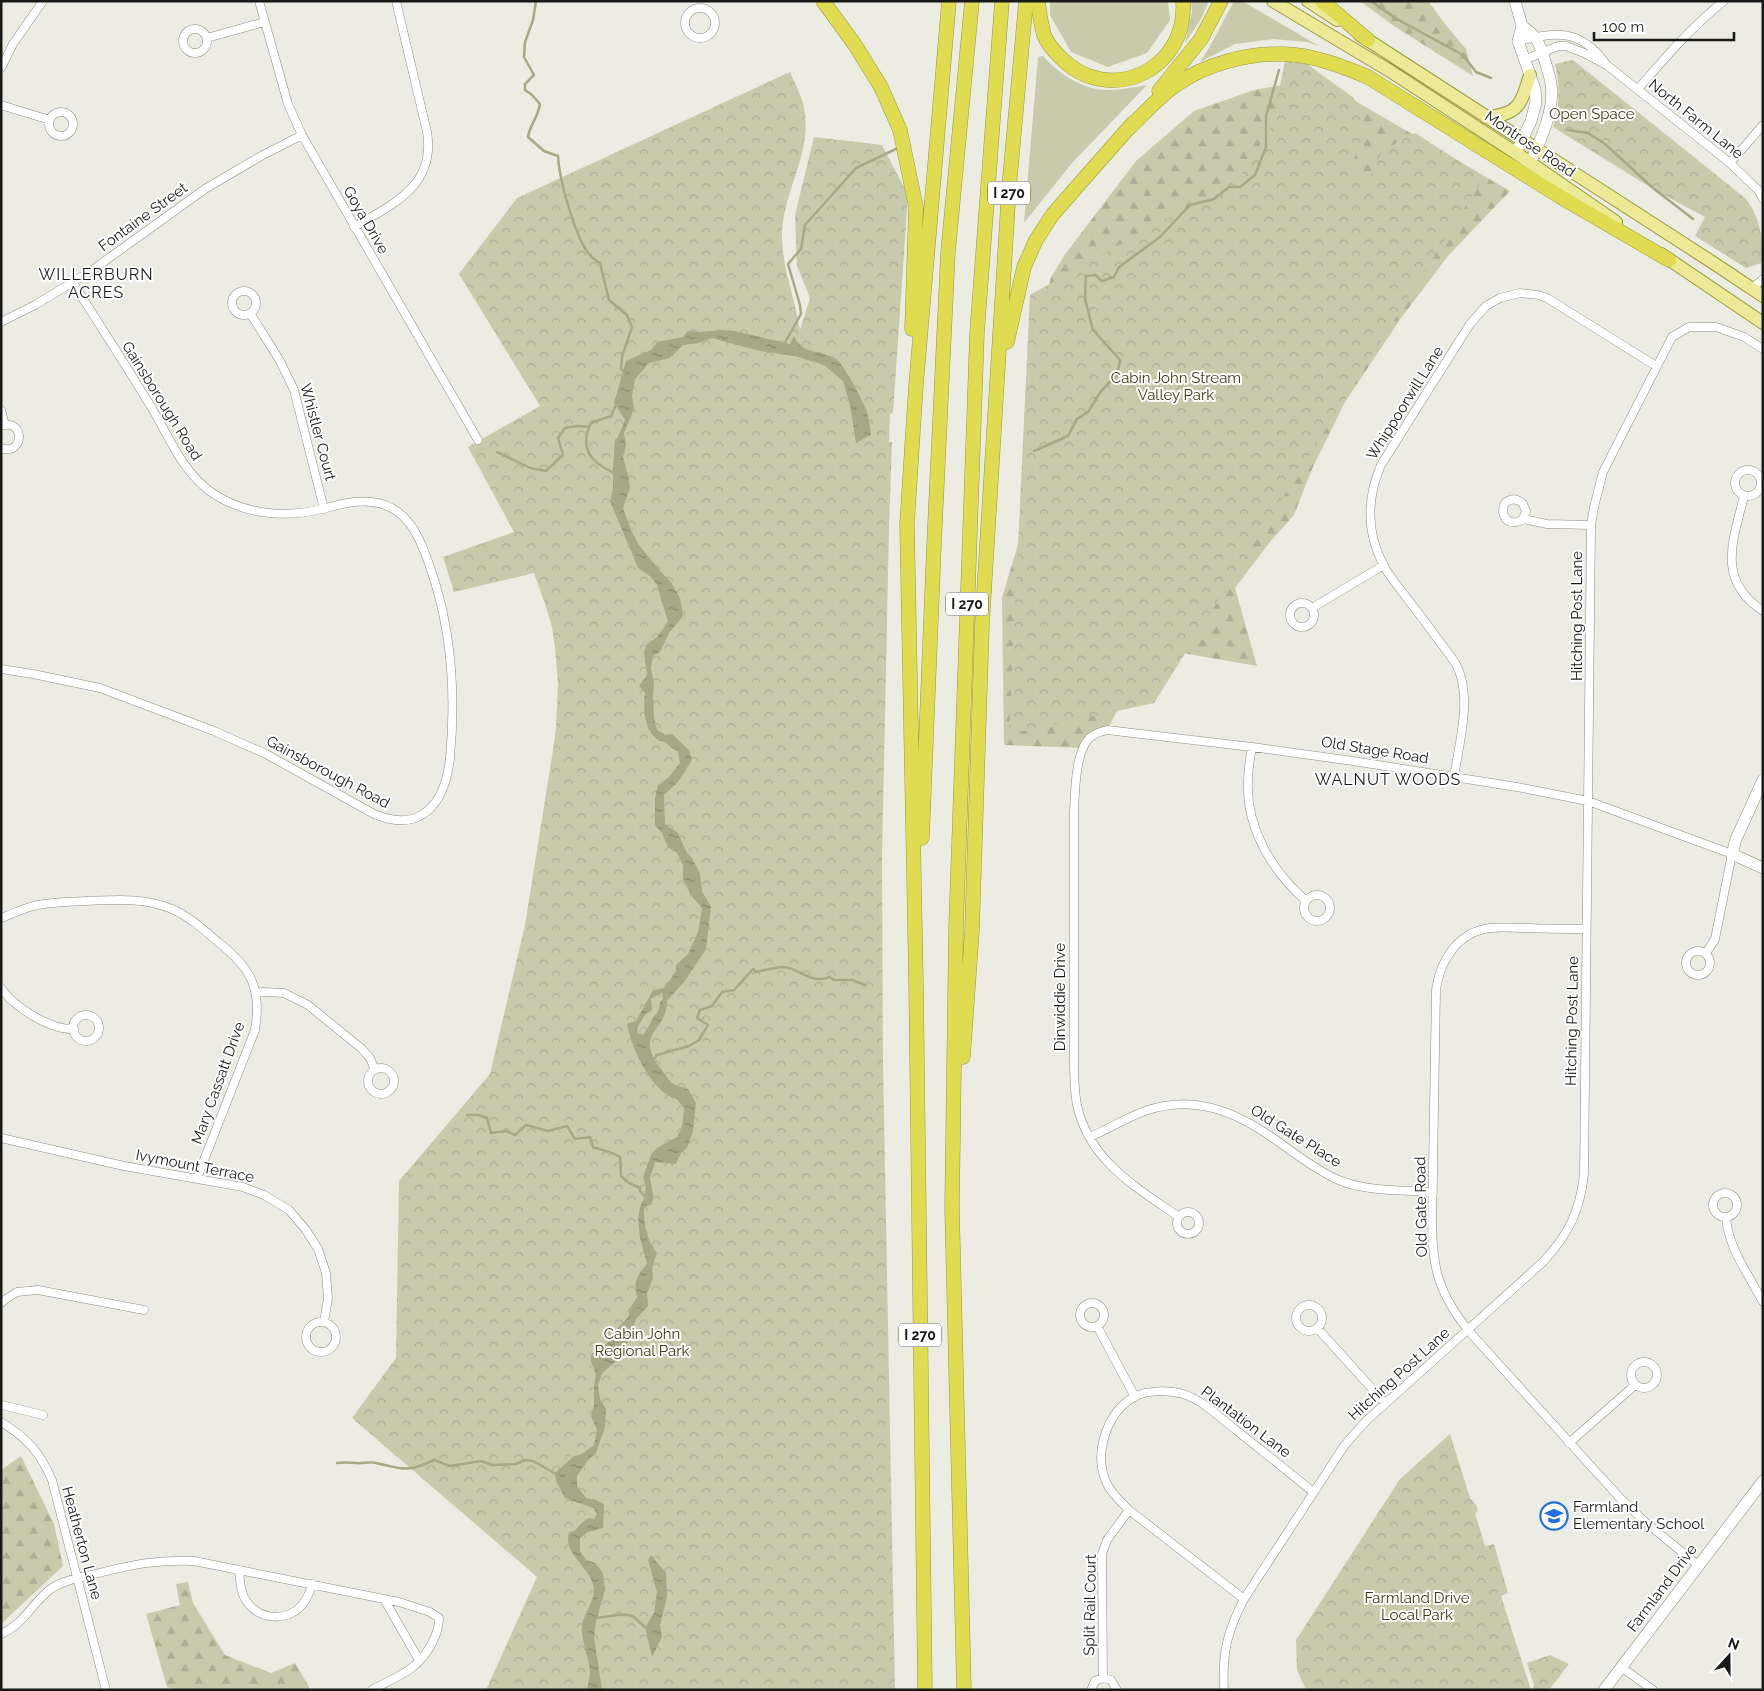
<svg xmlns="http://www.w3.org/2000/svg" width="1764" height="1691" viewBox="0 0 1764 1691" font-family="Raleway,sans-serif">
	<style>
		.grass { fill: #c9caac }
		.forest { fill: url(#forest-firs) }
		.park { fill: url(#park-crowns) }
		.water { fill: url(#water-ripples); fill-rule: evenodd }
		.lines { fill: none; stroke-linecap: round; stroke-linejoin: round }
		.stream { stroke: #a7a886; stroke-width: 2.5 }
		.street-casing { stroke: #8c8c82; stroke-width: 9 }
		.secondary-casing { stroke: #8c8c82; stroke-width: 12 }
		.primary-casing { stroke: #9a983c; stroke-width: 14 }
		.highway-casing { stroke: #9a983c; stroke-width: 15 }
		.street { stroke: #fff; stroke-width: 8 }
		.secondary { stroke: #fff; stroke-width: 11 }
		.primary { stroke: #ecea97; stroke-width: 12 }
		.highway { stroke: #dfdc51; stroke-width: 14 }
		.labels { text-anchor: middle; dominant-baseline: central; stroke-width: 4; stroke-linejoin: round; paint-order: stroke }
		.shield { fill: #fff; stroke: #5e5e5b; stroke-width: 1 }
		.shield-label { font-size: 14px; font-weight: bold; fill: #191915 }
		.park-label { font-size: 15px; fill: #3c3b10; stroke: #fff }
		.street-label { font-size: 15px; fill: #191915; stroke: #fff }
		.poi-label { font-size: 15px; fill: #191915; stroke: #fff; text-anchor: start }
		.neighbourhood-label { font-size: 16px; letter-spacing: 1px; fill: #191915; stroke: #fff }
	</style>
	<defs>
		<pattern id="forest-firs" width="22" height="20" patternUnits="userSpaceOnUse" patternTransform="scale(1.25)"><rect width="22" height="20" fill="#c9caac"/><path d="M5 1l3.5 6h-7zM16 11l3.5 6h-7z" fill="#acad93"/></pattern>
		<pattern id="park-crowns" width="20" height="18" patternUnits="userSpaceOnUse" patternTransform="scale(1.25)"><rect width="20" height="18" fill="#c9caac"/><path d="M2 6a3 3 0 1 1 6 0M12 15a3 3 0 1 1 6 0" fill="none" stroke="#acad93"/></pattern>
		<pattern id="water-ripples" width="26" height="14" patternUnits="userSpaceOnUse" patternTransform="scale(1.25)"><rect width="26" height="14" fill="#a7a886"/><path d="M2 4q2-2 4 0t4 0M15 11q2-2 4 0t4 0" fill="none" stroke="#87886c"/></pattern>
	</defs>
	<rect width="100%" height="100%" fill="#ecece2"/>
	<path class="grass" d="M 1050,1 L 1168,1 L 1170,20 L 1147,53 L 1108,67 L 1071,52 L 1050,15 Z
		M 1191,1 L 1209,1 L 1201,19 L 1185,43 L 1192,12 Z
		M 1234,1 L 1242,1 L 1319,46 L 1307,42 L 1273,39 L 1235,44 L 1200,62 L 1209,48 Z
		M 1043,56 C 1059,74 1083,90 1108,90 C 1121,90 1135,87 1147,85 L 1072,163 L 1024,223 L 1038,57 Z"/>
	<path class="forest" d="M 1360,1 L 1428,1 L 1445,24 L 1466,49 L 1473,76 L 1394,26 Z
		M 1294,83 L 1345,95 L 1510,191 L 1448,256 L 1401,318 L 1345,402 L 1312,469 L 1294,515 L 1270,542 L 1235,588 L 1257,666 L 1182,653 L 1128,697 L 1116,713 L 1107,730 L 1099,732 L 1082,748 L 1004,745 L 1002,598 L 1024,524 L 1038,334 L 1051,277 L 1066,253 L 1136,161 L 1194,111 L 1254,90 Z
		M 21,1456 L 54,1524 L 63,1566 L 1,1624 L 1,1470 Z
		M 188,1582 L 193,1603 L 225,1655 L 271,1673 L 295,1663 L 311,1690 L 174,1690 L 167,1687 L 146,1614 L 180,1605 L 176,1584 Z"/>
	<path class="park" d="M 1573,60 L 1745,198 C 1760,216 1764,240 1761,263 L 1746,268 L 1695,236 L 1705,217 L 1653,189 L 1553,127 C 1560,106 1560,85 1555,64 Z
		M 1285,61 L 1307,64 L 1354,98 L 1365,132 L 1348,174 L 1367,183 L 1382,151 L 1415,133 L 1484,177 L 1154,703 L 1009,734 L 1030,295 L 1239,178 L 1272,125 Z
		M 790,72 C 795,84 802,96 804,108 C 813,151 784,190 782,232 C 781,266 795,297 800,330 L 810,298 L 797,266 L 795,215 L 814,137 L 882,145 L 908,195 L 893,413 L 890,414 L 889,442 L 892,442 L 889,529 L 882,856 L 883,1064 L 895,1690 L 486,1690 L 537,1577 L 352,1418 L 396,1358 L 399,1181 L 490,1074 L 525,925 L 553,750 L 556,728 L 558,685 L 555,648 L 552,627 L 546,607 L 534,573 L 454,592 L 443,557 L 514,532 L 468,447 L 540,406 L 459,274 L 517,198 Z
		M 1450,1434 L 1470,1498 L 1476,1505 L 1478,1511 L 1475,1513 L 1485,1546 L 1494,1544 L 1508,1593 L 1501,1596 L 1531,1690 L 1306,1690 L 1297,1670 L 1296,1640 L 1400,1479 Z
		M 1550,1655 L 1569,1664 L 1549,1690 L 1532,1690 L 1534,1685 L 1527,1663 Z"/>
	<path class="water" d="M 723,330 L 735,331 L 790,344 L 794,336 C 803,356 820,349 836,359 C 843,363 864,403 867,412 C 869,419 870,428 871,435 L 856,443 L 850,405 L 843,381 L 824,365 L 795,356 L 760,351 L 712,338 L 699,343 L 683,345 L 670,358 L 649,363 L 635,379 L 632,396 L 634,409 L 624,433 L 626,446 L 623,457 L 628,475 L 630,488 L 623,508 L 631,530 L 639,545 L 660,571 L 671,582 L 680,598 L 683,616 L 669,633 L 660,652 L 653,656 L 651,669 L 654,683 L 653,694 L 654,718 L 657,730 L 666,735 L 672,734 L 689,750 L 692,760 L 678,782 L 664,795 L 665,824 L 678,833 L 686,851 L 692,858 L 700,874 L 702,891 L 711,907 L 706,949 L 684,982 L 667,1001 C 667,1032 633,1032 661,1069 C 672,1084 670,1084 688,1089 L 696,1103 L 693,1131 L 687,1148 L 681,1153 L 676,1164 L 655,1162 L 650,1178 L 653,1195 L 652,1204 L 644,1208 C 644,1226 646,1238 657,1253 L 652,1267 L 653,1278 L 647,1294 L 648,1306 L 636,1319 L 630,1338 L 617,1361 L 603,1372 L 598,1385 L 600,1399 L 606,1409 L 605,1427 L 596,1453 L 589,1459 L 577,1476 L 577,1486 L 586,1498 L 596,1500 L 604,1504 L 603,1528 L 588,1532 L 580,1538 L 580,1551 L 586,1560 L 595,1563 L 603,1573 L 605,1590 L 596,1622 L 594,1637 L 602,1690 L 587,1690 C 588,1684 590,1677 590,1671 C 589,1658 580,1637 582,1625 C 583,1616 595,1600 594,1589 C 592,1567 562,1555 569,1532 L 574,1531 L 584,1521 L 589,1518 L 594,1519 L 597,1514 L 593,1508 L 565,1498 L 556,1481 L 555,1473 L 574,1456 L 582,1454 L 594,1445 L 597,1430 L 591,1416 L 594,1405 L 594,1386 L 596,1374 L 591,1361 L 591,1355 L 597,1349 L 603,1347 L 610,1341 L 616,1330 L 629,1316 L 629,1310 L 637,1297 C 633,1281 637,1276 647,1264 L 640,1238 L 638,1219 L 640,1207 L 645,1196 L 646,1187 L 643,1177 L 651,1155 L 657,1148 L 677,1137 L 682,1127 L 684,1109 L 677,1099 C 652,1093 631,1048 627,1024 L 636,1021 L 653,990 L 664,988 L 676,971 L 676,965 L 688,954 L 698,932 L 702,908 L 690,894 L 683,879 L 683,865 L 677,853 L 668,847 L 662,833 L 655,825 L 655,798 L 658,785 L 668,778 L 680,763 L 678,751 C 672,749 670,746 664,742 C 662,741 659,741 657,739 C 644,730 643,707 645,693 L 639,686 L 647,675 L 644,652 L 647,644 L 657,637 L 668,622 L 657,585 L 651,577 L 638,568 L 610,501 L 613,489 L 613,466 L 615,440 L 618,437 L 625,420 L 614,403 L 626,361 L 651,350 L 657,342 L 683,337 L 688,331 L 699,332 ZM 662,993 L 663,999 L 660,1002 L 659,1009 L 643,1035 L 638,1033 L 637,1028 L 645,1015 L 652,1010 L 651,999 Z
		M 651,1555 L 666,1573 L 667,1597 L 660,1625 L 662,1637 L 652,1657 L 645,1627 L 654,1613 L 657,1592 L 648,1560 Z"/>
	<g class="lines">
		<path class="stream" d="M 536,1 L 533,20 L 525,42 L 524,57 L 534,75 L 525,84 L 525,90 L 531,94 L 540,104 C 538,118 530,124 528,137 L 544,151 L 558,156 C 559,178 576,242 591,256 C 593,259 597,261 600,263 L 609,300 L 627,315 L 632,327 L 622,357 L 621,369 L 624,372
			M 1371,1 L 1395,18 L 1463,55 L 1476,72 L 1491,78
			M 1568,130 L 1588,133 L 1605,144 L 1653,188 L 1693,219
			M 783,346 L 801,314 L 800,305 L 788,264 L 801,249 L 805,225 L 856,168 L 898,148
			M 1034,451 L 1068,436 L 1077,419 L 1088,412 L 1101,391 L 1117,375 L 1120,360 L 1093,330 L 1085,299 L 1086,276 L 1095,275 L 1102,281 L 1114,277 L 1119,267 L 1160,237 L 1190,205 L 1214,199 L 1229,187 L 1240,187 L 1255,175 L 1266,147 L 1266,116 L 1279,70
			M 497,452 L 530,468 L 546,471 L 563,455 L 558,438 L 565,428 L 577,426 L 589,427
			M 614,473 C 590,462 579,448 591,423 L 611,416 L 616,405
			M 652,1062 L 657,1055 L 689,1046 L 699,1040 L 708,1025 L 697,1018 L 700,1010 L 712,1006 L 722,992 L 734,990 L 753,969 L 756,972 C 765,970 776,967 784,967 C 799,968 811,985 830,977 L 834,980 L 852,980 L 865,985
			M 467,1115 L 479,1115 L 487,1118 L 491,1133 L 506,1131 L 515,1135 L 526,1125 L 548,1131 L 567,1126 L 575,1139 L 590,1137 L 593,1147 C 603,1151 611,1151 620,1157 L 621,1176 L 629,1183 L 640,1188 L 640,1191 L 646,1197
			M 337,1463 C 345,1462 348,1462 356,1463 C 363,1464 370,1461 376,1463 C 403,1469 407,1473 434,1460 L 450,1466 L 481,1461 L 492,1465 L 516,1464 L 525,1460 L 533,1461 L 558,1475
			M 594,1618 C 606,1618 623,1612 632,1616 C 637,1619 641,1624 645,1627"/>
		<g class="street-casing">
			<path id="street" d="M 259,1 L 288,104 L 302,135 L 478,440
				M685 23a15 15 0 1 1 30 0a15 15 0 1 1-30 0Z
				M183 41a12 12 0 1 1 24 0a12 12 0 1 1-24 0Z
				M 207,38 L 264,22
				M 1518,41 C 1557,32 1580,28 1606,64
				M 1524,60 L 1558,46 L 1566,46 L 1584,53 L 1608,66 L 1730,163 L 1759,191 L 1763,199
				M 1,68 L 13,44 L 43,1
				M 1638,89 C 1665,58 1691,27 1724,1
				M 1,105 L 50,120
				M49 124a12 12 0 1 1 24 0a12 12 0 1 1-24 0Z
				M 1730,163 L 1763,125
				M 354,227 C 393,204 436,186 427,132 L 396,1
				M 1751,289 L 1763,279
				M232 303a12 12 0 1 1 24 0a12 12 0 1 1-24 0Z
				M 250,313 L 280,361 L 294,390 L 324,509
				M 1,322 L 35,305 L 91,271 L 205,189 L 261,156 L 302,135
				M 1,410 L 5,425
				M 1,426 C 25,418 25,456 1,448
				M1735 483a13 13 0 1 1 26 0a13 13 0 1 1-26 0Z
				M 1744,496 C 1733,541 1716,580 1763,611
				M 1523,519 L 1526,511 L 1523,504 C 1517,498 1511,498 1505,503 C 1498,517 1511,528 1523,519 L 1547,524 L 1591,525
				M1290 615a12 12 0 1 1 24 0a12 12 0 1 1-24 0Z
				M 1312,608 L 1384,565
				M 1,669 L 33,674 L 100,688 L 214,731 L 266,754 L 374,814 C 422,834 445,803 450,758 C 456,693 452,629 430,567 C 420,537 407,505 371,502 C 354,500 338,505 322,509 C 284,518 244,515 211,492 C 181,470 169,436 150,405 C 125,364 99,324 73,283
				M 1252,747 C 1250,758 1248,770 1248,782 C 1246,828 1272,871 1306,901
				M 1454,778 C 1459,742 1473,697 1456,664 C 1441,643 1425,622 1410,602 C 1401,590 1390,578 1383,564 C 1366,532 1367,497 1381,465 L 1470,324 L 1486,306 L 1500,298 L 1520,293 L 1538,295 L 1547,298 L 1656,366
				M1304 908a13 13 0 1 1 26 0a13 13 0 1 1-26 0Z
				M 1,918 C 12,914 22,909 33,906 C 50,902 68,902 86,901 C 115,900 144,897 172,909 C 190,917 204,930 218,942 C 251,968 262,988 255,1030 L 197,1178
				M 1586,929 C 1567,929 1548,929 1528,928 C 1516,928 1502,927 1490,928 C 1458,932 1440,960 1436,990 C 1435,1050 1434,1110 1433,1169 C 1433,1203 1429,1244 1438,1276 C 1445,1300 1459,1320 1475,1338 L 1619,1497 L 1644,1521 L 1698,1565
				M1686 963a12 12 0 1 1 24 0a12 12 0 1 1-24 0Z
				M 1,988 C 14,1007 50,1030 74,1029
				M 257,993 L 263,992 L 284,993 L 308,1005 L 361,1048 L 370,1058 L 375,1070
				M73 1028a13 13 0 1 1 26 0a13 13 0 1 1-26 0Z
				M368 1081a13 13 0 1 1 26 0a13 13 0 1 1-26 0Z
				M 1090,1137 C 1108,1129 1126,1118 1145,1111 C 1193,1094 1234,1111 1273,1138 C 1293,1152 1313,1168 1336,1179 C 1366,1192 1401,1190 1433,1192
				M 1,1138 L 124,1166 L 243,1187 L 264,1195 L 289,1210 L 306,1230 L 318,1249 L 326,1273 L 328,1298 L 324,1322
				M1713 1205a12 12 0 1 1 24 0a12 12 0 1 1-24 0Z
				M1177 1223a11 11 0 1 1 22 0a11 11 0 1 1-22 0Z
				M 1179,1217 C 1136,1187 1089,1161 1077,1105 C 1074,1089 1074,1074 1074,1058 L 1074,812 C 1075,793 1075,747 1092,736 C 1096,733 1101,732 1107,730 L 1252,747 L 1353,761 L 1517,787 L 1588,801 L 1732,854 L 1715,939 L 1706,953
				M 1726,1217 C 1728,1248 1749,1275 1763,1302
				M1080 1315a12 12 0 1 1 24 0a12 12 0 1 1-24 0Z
				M 1,1303 L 6,1299 L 17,1292 L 38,1290 L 144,1310
				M1296 1318a13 13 0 1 1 26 0a13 13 0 1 1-26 0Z
				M306 1337a15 15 0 1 1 30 0a15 15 0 1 1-30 0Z
				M 1097,1326 L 1135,1397
				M 1318,1329 L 1385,1403
				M1631 1375a13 13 0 1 1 26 0a13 13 0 1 1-26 0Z
				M 2,1405 L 43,1415
				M 1,1422 C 26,1437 40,1452 52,1480 L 106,1690
				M 1569,1443 L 1635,1385
				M 239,1570 C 240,1579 240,1589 244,1597 C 255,1619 285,1624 302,1605 C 307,1599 310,1592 312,1584
				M 384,1599 L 419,1660
				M 1244,1599 L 1129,1510 C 1121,1502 1112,1494 1107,1484 C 1093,1455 1106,1413 1134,1397 C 1147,1390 1169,1390 1183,1394 C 1203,1400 1220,1418 1236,1430 C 1262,1451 1288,1471 1313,1492
				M 1,1634 C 25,1624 32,1602 52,1588 C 65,1580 81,1577 95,1574 C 130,1565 158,1559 194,1561 L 399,1602 L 430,1612 L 439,1618 C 439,1635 427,1655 414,1666 C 404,1675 384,1683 372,1690
				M 1621,1667 L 1653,1690
				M 1103,1678 L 1102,1554 L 1107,1540 L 1129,1510
				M 1091,1690 L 1095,1681 L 1103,1678 L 1111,1680 L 1117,1690
				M 1224,1690 C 1222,1653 1227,1632 1244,1599 L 1344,1446 L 1366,1421 L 1543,1262 C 1568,1235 1580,1212 1584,1174 L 1591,525 L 1594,507 L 1603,472 L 1672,337 L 1689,327 L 1716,327 L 1744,337 L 1763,349"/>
		</g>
		<g class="secondary-casing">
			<path id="secondary" d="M 1515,1 L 1522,26 L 1518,41 L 1535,89 L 1536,102 L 1531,121 L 1516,153
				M 1522,26 C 1539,38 1538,41 1545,61 C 1547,68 1550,76 1551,84 C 1555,109 1541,140 1530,163
				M 1763,780 L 1736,839 L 1732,854 L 1763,868
				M 1604,1690 L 1763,1481"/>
		</g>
		<g class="primary-casing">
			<path id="primary" d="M 1273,1 L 1390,71 L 1516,153 L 1616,222
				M 1308,1 L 1337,20
				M 1360,35 L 1712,262 L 1763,296
				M 1486,117 C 1519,115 1521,104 1530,75
				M 1661,254 L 1763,323"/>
		</g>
		<g class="highway-casing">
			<path id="highway" d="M 823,1 L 855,45 L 881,87 L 900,130 L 916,207 L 912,329
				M 1038,1 C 1039,12 1041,24 1044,35 C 1047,43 1054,51 1060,57 C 1108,107 1188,71 1183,1
				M 1322,1 L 1368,40
				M 1159,91 L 1201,39 L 1221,1
				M 1128,129 C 1143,115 1158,97 1176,85 C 1205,64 1248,53 1284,54 C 1313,55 1342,66 1368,77 L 1559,196 L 1669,260
				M 1007,342 L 1024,267 L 1036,240 L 1053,214 L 1133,123
				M 922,838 L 934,545 L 948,252 L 972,1
				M 963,1057 L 972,931 L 982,625 L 1009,188 L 1026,1
				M 925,1690 L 916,981 L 907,524 L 916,385 L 949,1
				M 964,1690 L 952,1208 L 956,928 L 977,333 L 1002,1"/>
		</g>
		<use href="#street" class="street"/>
		<use href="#secondary" class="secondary"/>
		<use href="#primary" class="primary"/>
		<use href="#highway" class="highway"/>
	</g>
	<defs>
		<g id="school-ring" transform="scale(1.4375)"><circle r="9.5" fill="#fff" stroke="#2270db" stroke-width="1.5"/><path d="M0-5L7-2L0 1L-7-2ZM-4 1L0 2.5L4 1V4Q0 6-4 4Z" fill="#2270db"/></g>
	</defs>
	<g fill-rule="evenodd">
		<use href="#school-ring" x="1554" y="1516"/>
	</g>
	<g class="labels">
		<g class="shield">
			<rect x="988" y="181.5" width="42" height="23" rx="4"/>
			<rect x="946" y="592.5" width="42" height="23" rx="4"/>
			<rect x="899" y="1323.5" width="42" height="23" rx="4"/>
		</g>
		<g class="shield-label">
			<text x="1009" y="193">I 270</text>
			<text x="967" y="604">I 270</text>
			<text x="920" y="1335">I 270</text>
		</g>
		<g class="park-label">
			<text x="1592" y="114">Open Space</text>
			<text x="1176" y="378">Cabin John Stream<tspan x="1176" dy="17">Valley Park</tspan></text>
			<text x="642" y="1334">Cabin John<tspan x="642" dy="17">Regional Park</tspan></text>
			<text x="1417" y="1598">Farmland Drive<tspan x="1417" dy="17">Local Park</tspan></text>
		</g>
		<g class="street-label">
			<text transform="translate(1696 119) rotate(39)">North Farm Lane</text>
			<text transform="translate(1530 144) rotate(34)">Montrose Road</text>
			<text transform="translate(143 217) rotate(-36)">Fontaine Street</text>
			<text transform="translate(366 220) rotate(60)">Goya Drive</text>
			<text transform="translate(162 401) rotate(58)">Gainsborough Road</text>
			<text transform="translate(1405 403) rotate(-58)">Whippoorwill Lane</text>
			<text transform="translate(318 432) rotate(75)">Whistler Court</text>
			<text transform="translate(1577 616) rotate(-90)">Hitching Post Lane</text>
			<text transform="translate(1375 750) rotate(9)">Old Stage Road</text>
			<text transform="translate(328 772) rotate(28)">Gainsborough Road</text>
			<text transform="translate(1060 997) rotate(-90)">Dinwiddie Drive</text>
			<text transform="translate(1572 1021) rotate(-89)">Hitching Post Lane</text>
			<text transform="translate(218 1083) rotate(-70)">Mary Cassatt Drive</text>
			<text transform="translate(1296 1136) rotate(32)">Old Gate Place</text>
			<text transform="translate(195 1166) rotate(11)">Ivymount Terrace</text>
			<text transform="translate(1421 1207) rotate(-91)">Old Gate Road</text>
			<text transform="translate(1399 1374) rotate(-42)">Hitching Post Lane</text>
			<text transform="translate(1246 1422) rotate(37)">Plantation Lane</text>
			<text transform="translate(82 1543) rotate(75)">Heatherton Lane</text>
			<text transform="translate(1662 1588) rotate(-53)">Farmland Drive</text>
			<text transform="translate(1090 1605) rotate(-89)">Split Rail Court</text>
		</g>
		<g class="poi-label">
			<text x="1573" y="1507">Farmland<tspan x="1573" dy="17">Elementary School</tspan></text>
		</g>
		<g class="neighbourhood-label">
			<text x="96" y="274">WILLERBURN<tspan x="96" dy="18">ACRES</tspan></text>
			<text x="1388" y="779">WALNUT WOODS</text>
		</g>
	</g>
	<rect width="1764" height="1691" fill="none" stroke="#191915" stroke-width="5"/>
	<g transform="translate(1729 1656) rotate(21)" stroke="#ffffff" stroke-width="4" paint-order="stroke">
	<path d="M0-4L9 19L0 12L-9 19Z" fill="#191915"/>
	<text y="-8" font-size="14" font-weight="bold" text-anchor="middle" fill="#191915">N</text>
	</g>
	<path d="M1594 32v8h140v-8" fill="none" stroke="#191915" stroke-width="2.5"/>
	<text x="1602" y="32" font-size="15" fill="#191915" stroke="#ffffff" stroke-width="4" paint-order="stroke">100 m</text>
</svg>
